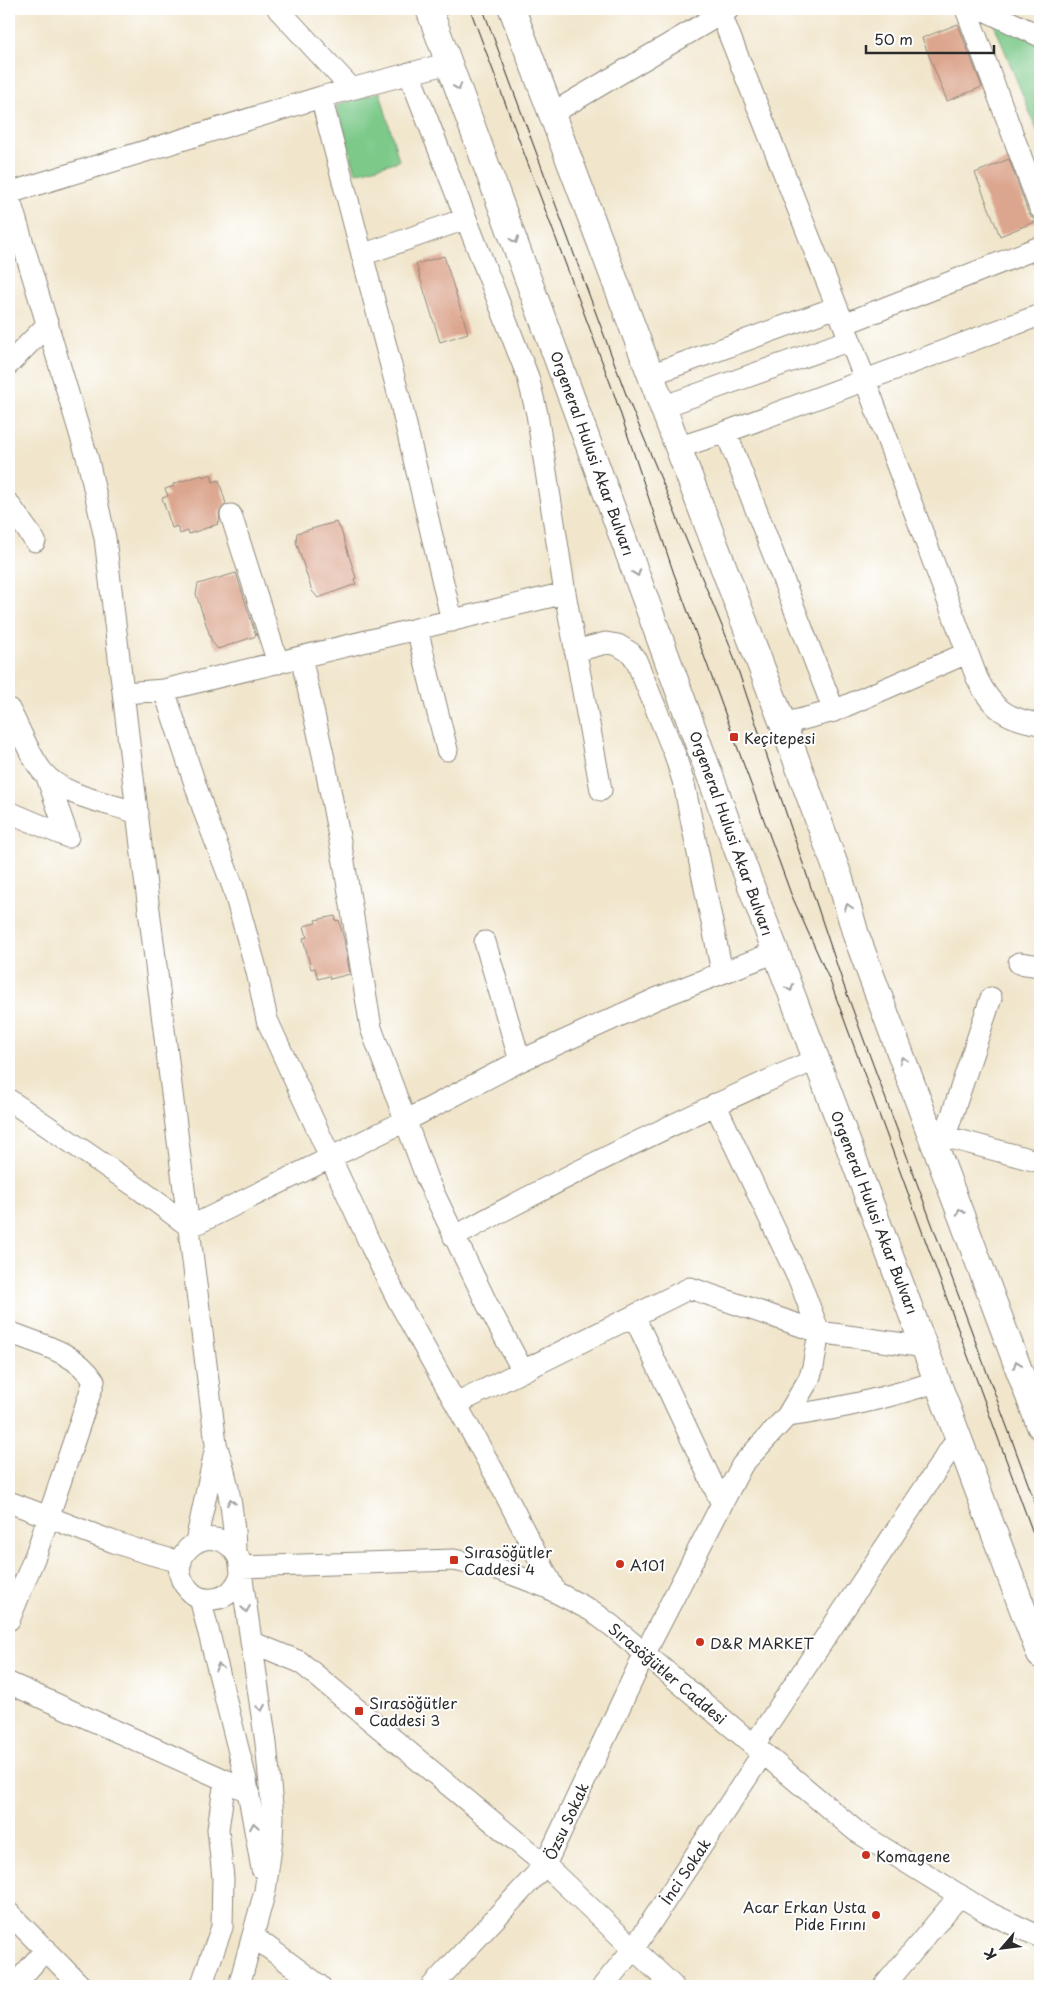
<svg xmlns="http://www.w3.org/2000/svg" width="1049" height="1995" viewBox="0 0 1049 1995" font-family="'Playpen Sans',sans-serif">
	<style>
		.green { fill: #7bc989; stroke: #537a5a }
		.building { fill: #dca68e }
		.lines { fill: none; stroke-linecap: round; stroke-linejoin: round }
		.minor-casing { stroke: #8e887c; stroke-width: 23 }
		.major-casing { stroke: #8e887c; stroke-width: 28 }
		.minor { stroke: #fff; stroke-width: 21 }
		.major { stroke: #fff; stroke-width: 26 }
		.tram { stroke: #2b2b2b; stroke-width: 1 }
		.oneway { stroke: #a0a0a0 }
		.poi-dot { fill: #c8321e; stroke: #fff; stroke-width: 2 }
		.labels { text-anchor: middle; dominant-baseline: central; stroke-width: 4; stroke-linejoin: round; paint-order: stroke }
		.street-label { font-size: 15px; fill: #2b2b2b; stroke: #fff }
		.poi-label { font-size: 15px; fill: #2b2b2b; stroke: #fff; text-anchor: start }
	</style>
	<rect width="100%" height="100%" fill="#fff"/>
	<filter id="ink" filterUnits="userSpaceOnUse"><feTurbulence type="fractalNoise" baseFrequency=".02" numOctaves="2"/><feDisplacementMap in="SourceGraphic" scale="10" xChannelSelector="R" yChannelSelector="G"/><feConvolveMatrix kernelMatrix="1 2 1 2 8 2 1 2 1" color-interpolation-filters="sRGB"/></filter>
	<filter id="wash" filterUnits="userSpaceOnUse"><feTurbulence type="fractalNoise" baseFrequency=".0096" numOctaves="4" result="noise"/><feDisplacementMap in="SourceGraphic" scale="20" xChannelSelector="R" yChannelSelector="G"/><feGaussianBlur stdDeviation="1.12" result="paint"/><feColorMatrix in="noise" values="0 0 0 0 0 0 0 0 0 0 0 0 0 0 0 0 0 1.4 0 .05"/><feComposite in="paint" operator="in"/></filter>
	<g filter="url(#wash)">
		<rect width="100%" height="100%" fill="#f1e6cc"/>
		<path class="green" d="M 988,9 L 1040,33 L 1040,138 Z
			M 380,92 L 399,161 L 356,173 L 336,105 Z"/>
		<g id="blocks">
			<path class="building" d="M 958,24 L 982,87 L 947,101 L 922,38 Z
				M 1009,159 L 1028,212 L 1032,218 L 1039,220 L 1000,236 L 975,173 Z
				M 444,256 L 468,333 L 440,342 L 416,264 Z
				M 211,474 L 213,482 L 219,480 L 226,504 L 219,512 L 220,521 L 217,522 L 218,524 L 189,534 L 188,531 L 180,534 L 177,526 L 172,528 L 162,498 L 168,496 L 165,489 L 174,486 L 173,484 L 202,475 L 203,477 Z
				M 336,522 L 338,527 L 340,527 L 356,578 L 354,579 L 356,584 L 318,598 L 312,591 L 296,542 L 297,533 Z
				M 236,573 L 256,636 L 218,649 L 212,642 L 196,594 L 198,584 Z
				M 335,916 L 336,921 L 339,920 L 344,940 L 350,974 L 330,979 L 329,976 L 318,979 L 315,968 L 311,969 L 303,938 L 307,937 L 304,926 L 316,923 L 315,920 Z"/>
		</g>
	</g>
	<g filter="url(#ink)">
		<use href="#blocks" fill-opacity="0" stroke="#8e887c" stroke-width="1"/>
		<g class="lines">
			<g class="minor-casing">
				<path id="minor" d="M 278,9 L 351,88
					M 966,9 L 1040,208
					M 982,9 L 1040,36
					M 721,14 L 850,340 L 977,678 C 992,709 1007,719 1040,724
					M 409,73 L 528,377 L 537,414 L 565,593 L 601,790
					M 321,97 L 401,404 L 452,621
					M 551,114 L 729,9
					M 9,193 L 321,97 L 449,63
					M 9,197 L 88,460 L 105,538 L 142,854 L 216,1444 C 228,1479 234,1513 235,1550
					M 362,255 L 465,219
					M 844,324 L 1040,247
					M 9,364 L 48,324
					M 650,375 L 837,307
					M 662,407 L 850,340
					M 726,432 L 834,711
					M 677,448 L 726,432 L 1040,315
					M 9,504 L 35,541
					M 231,515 L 278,663
					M 417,629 L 447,750
					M 575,651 L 606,643 L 618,645 L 631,653 L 636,660 L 675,755 L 684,784 L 722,972
					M 301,657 L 324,759 L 344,862 L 371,1028 L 427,1179 L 487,1304 L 523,1371
					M 164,690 L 565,593
					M 124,693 L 164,690 L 205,814 L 233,887 L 257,972 L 267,1020 L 372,1248 L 399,1302 L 495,1474 L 555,1591
					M 9,709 C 20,729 28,753 42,771 C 61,796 109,803 138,813
					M 783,724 L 834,711 L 967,653
					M 47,777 L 68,837
					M 9,812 L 68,837
					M 485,942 L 520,1061
					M 1019,963 L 1040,966
					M 9,1100 L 138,1188 L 190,1227 L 405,1121 L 520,1061 L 658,998 L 776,952
					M 932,1133 L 1040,1162
					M 945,1136 L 991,998
					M 454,1237 C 572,1172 693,1113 817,1059
					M 634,1316 L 722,1504
					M 9,1332 C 39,1344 76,1352 94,1381 L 37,1551 L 9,1620
					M 456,1404 L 690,1288 L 819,1332 L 925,1347
					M 787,1416 C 839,1409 888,1398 938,1381
					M 9,1502 C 66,1523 121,1548 181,1562
					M 196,1542 L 216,1447
					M 241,1567 L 454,1560 L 501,1570 L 546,1587 L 592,1611 L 612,1626 L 856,1831 L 985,1911 L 1040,1937
					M 200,1598 L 246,1780 L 262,1869
					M 251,1642 L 300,1662 L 545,1865 L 673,1986
					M 9,1683 L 225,1780 L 249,1792
					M 754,1745 L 959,1436
					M 9,1913 L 81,1986
					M 254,1937 L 320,1986
					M 14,1986 L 46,1949
					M 201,1986 L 222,1927 L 223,1878 L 218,1829 L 225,1780
					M 239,1986 L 265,1891 L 272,1840 L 273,1816 L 266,1743 L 239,1558 C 214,1512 157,1558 189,1590 C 195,1597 204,1600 213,1599 C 228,1598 236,1588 241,1575
					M 432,1986 L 545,1865 L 645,1653 L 742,1465 L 787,1416 L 809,1379 L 813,1367 L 819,1332 L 800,1282 L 715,1104
					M 603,1986 L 634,1948 L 763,1753
					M 884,1986 L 960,1895"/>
			</g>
			<g class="major-casing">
				<path id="major" d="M 429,9 L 727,822 L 1040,1655
					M 512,9 L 783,724 L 840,879 L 856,935 L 1040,1426"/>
			</g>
			<use href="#minor" class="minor"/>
			<use href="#major" class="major"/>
			<path class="tram" d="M 470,9 L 612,388 L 673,571 L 791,894 L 830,981 L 1040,1552
				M 483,9 L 627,397 L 729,643 L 844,986 L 1040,1516"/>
		</g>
		<defs><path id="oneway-chevron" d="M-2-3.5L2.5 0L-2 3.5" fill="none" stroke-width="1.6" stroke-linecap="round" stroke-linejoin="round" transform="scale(1.25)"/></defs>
		<g class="oneway">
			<use href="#oneway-chevron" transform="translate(458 87) rotate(70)"/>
			<use href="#oneway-chevron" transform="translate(515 240) rotate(70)"/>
			<use href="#oneway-chevron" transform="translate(637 573) rotate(70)"/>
			<use href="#oneway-chevron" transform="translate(848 907) rotate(-106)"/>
			<use href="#oneway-chevron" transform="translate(790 988) rotate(69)"/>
			<use href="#oneway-chevron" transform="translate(903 1060) rotate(-111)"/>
			<use href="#oneway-chevron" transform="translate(960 1212) rotate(-110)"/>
			<use href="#oneway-chevron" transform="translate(1017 1364) rotate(-110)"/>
			<use href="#oneway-chevron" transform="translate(231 1502) rotate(-100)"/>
			<use href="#oneway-chevron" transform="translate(246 1609) rotate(81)"/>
			<use href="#oneway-chevron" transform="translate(219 1667) rotate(-105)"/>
			<use href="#oneway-chevron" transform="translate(261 1708) rotate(81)"/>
			<use href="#oneway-chevron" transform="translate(254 1826) rotate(-100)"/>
		</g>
	</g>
	<g class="poi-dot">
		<rect x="729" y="732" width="10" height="10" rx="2.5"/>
		<rect x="449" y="1555" width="10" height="10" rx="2.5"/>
		<circle cx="620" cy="1564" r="5"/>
		<circle cx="700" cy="1642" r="5"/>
		<rect x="354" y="1706" width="10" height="10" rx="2.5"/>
		<circle cx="866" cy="1855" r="5"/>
		<circle cx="876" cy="1915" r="5"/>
	</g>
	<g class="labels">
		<g class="street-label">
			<text transform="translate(593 453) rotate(70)">Orgeneral Hulusi Akar Bulvarı</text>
			<text transform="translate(732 833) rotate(70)">Orgeneral Hulusi Akar Bulvarı</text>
			<text transform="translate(875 1212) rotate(69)">Orgeneral Hulusi Akar Bulvarı</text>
			<text transform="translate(668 1673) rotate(40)">Sırasöğütler Caddesi</text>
			<text transform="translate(566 1821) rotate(-65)">Özsu Sokak</text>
			<text transform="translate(685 1871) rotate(-56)">İnci Sokak</text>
		</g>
		<g class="poi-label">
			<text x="744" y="737">Keçitepesi</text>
			<text x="464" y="1551">Sırasöğütler<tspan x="464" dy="17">Caddesi 4</tspan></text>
			<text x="630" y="1564">A101</text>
			<text x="710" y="1642">D&amp;R MARKET</text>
			<text x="369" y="1702">Sırasöğütler<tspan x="369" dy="17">Caddesi 3</tspan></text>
			<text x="876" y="1855">Komagene</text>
			<text x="866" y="1906" text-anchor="end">Acar Erkan Usta<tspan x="866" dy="17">Pide Fırını</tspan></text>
		</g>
	</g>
	<rect width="1049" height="1995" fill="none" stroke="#fff" stroke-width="30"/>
	<g transform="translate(1002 1948) rotate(242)" stroke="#ffffff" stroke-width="4" paint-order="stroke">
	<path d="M0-4L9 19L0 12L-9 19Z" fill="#2b2b2b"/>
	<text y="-8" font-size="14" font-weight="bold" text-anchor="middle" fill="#2b2b2b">K</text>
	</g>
	<path d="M866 45v8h128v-8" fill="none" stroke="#2b2b2b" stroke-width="2.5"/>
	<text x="874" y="45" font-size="15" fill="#2b2b2b" stroke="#ffffff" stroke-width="4" paint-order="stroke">50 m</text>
</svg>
